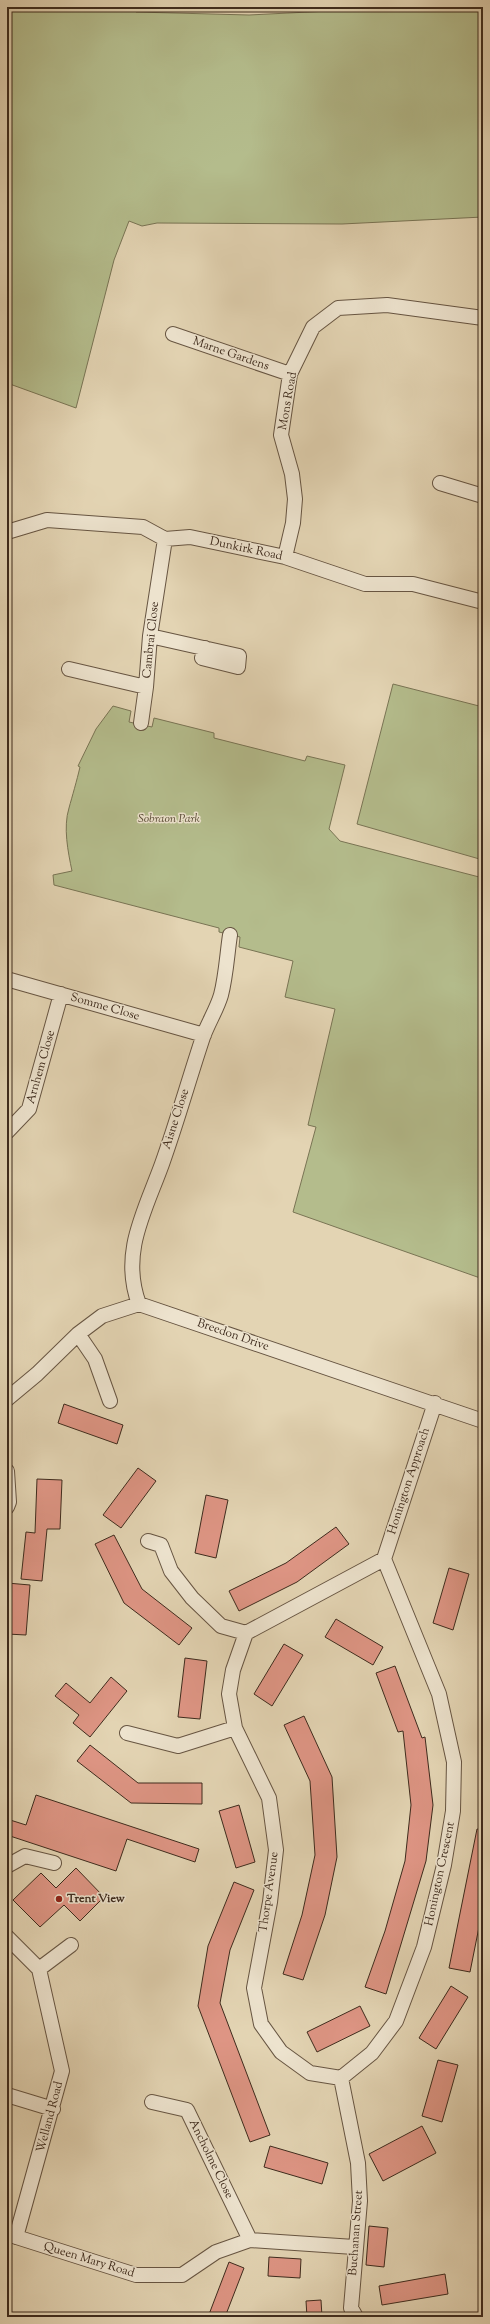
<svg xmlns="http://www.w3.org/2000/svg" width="490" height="2324" viewBox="0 0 490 2324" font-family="'Sorts Mill Goudy',serif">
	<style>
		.green { fill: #b4bc8c; stroke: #797454 }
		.building { fill: #de9584; stroke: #3e2b1d }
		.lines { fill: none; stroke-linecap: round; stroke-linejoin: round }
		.minor-casing { stroke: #675542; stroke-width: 16 }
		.minor { stroke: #ede3ce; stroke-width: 14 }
		.poi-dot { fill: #8f2418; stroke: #ede3ce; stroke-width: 1.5 }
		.labels { text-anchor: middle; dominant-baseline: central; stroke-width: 3; stroke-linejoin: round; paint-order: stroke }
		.street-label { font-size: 12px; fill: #3e2b1d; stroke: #ede3ce }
		.park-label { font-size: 12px; font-style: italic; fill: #564833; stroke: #ede3ce }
		.poi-label { font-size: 12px; font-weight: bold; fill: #3e2b1d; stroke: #ede3ce; text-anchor: start }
	</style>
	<rect width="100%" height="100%" fill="#e3d4b3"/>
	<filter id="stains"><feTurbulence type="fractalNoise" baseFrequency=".005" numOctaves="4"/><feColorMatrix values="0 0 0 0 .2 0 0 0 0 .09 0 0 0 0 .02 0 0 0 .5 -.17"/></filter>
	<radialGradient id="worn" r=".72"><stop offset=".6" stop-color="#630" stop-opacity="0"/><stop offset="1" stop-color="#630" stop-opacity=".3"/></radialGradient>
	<path class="green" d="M 7,7 L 131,7 L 136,12 L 249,15 L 408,7 L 483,7 L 483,217 L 342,224 L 157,223 L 142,226 L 129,221 L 114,260 L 76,408 L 7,383 Z
		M 393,684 L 483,707 L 483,860 L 357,824 Z
		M 113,706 L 131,711 L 129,722 L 152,727 L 154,718 L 214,733 L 214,738 L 305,761 L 307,756 L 345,765 L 329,829 L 340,841 L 483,878 L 483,1279 L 293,1212 L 316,1127 L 308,1125 L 335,1009 L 285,997 L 293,961 L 239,947 L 240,937 L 219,932 L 219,928 L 54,885 L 53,875 L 72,871 C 68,852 63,827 69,808 C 72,797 77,780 80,767 L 78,766 L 96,729 Z"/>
	<path class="building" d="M 64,1404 L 123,1425 L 117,1444 L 58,1423 Z
		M 138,1468 L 156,1481 L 121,1528 L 103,1515 Z
		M 37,1479 L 62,1480 L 60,1529 L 47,1529 L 42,1581 L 21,1579 L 26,1532 L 35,1533 Z
		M 206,1495 L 228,1500 L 216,1558 L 195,1553 Z
		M 336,1527 L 349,1544 L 297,1582 L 239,1611 L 229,1591 L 286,1563 Z
		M 114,1535 L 142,1589 L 192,1628 L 179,1645 L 124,1603 L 95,1544 Z
		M 449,1568 L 469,1574 L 453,1630 L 433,1623 Z
		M 7,1583 L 30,1585 L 26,1635 L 7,1634 Z
		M 336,1619 L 383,1647 L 373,1665 L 325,1637 Z
		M 284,1644 L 303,1655 L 272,1706 L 254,1694 Z
		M 185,1658 L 207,1661 L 200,1719 L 178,1717 Z
		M 395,1666 L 422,1738 L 425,1737 L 433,1805 L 426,1861 L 386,1994 L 365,1987 L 385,1931 L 405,1861 L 411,1805 L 403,1731 L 398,1732 L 376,1673 Z
		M 111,1677 L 127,1691 L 90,1737 L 73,1723 L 79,1715 L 55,1696 L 66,1683 L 90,1703 Z
		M 304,1716 L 332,1777 L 337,1857 L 325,1915 L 303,1980 L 283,1974 L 302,1915 L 315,1855 L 310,1781 L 284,1725 Z
		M 90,1745 L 138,1783 L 202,1783 L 202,1804 L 131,1803 L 77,1761 Z
		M 36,1795 L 199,1849 L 195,1862 L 127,1839 L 116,1871 L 7,1835 L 7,1819 L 26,1825 Z
		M 239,1805 L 255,1862 L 236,1868 L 219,1811 Z
		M 477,1829 L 483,1830 L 483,1907 L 470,1972 L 449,1968 Z
		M 76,1868 L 104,1897 L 80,1921 L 64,1905 L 40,1927 L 13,1900 L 41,1873 L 56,1888 Z
		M 234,1882 L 254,1890 L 230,1950 L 220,2003 L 270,2135 L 250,2142 L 198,2006 L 208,1946 Z
		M 451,1986 L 468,1997 L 436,2049 L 419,2038 Z
		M 360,2006 L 370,2026 L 317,2052 L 307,2032 Z
		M 438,2060 L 458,2065 L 442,2122 L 422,2116 Z
		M 422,2126 L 436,2153 L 383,2181 L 369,2154 Z
		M 270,2146 L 328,2163 L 322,2184 L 264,2167 Z
		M 369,2226 L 388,2228 L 384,2267 L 366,2265 Z
		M 269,2257 L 301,2259 L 300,2278 L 268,2276 Z
		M 229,2262 L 244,2268 L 225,2317 L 208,2317 Z
		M 445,2274 L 448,2294 L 382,2305 L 379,2286 Z
		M 321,2300 L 322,2317 L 307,2317 L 306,2301 Z"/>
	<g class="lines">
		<g class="minor-casing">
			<path id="minor" d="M 173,334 L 290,374
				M 440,483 L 483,496
				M 7,532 L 47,520 L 143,527 L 165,539 L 190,537 L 285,557 L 365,584 L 413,584 L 483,602
				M 285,557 L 293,523 L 295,499 L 292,474 L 281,435 L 290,374 L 313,327 L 338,308 L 387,305 L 483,318
				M 150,636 L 239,656 L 238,667 L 202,658 L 205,648
				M 69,669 L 146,687 L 150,636 L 165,539
				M 141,723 L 146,687
				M 7,982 L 10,980 L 204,1035
				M 7,1132 L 29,1109 L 61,994
				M 139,1304 C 120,1253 145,1211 162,1164 C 177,1122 189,1079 203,1037 C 208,1023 217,1009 221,995 C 226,976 227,955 230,935
				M 78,1334 L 95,1359 L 110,1401
				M 7,1399 L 37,1374 L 78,1334 L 102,1316 L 139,1304 L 483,1421
				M 7,1471 L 9,1502 L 7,1507
				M 148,1541 L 161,1545 L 171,1571 L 192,1598 L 221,1626 L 246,1633
				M 384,1559 L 435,1403
				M 127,1733 L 178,1746 L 235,1728
				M 7,1866 L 25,1856 L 54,1863
				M 7,1937 L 39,1969 L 62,2071 L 16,2237
				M 39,1969 L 71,1945
				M 341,2078 L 310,2073 L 281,2052 L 261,2024 L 254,1988 L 270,1902 L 276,1850 L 269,1798 L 235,1728 L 229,1694 L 233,1670 L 246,1633 L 384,1559
				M 341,2078 L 372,2053 L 396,2021 L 424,1947 L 444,1865 L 453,1811 L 454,1762 L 439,1694 L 384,1559
				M 341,2078 L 358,2163 L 360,2201 L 351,2308 L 356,2317
				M 7,2095 L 53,2109
				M 152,2102 L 187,2110 L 250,2240
				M 7,2234 L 136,2275 L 182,2275 L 216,2252 L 250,2240 L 354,2247"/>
		</g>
		<use href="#minor" class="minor"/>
	</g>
	<circle class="poi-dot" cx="59" cy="1899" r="4"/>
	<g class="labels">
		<g class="street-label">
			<text transform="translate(231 354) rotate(19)">Marne Gardens</text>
			<text transform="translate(288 401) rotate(-80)">Mons Road</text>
			<text transform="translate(246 549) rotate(12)">Dunkirk Road</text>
			<text transform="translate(151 640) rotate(-84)">Cambrai Close</text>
			<text transform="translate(105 1007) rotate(16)">Somme Close</text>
			<text transform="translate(41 1067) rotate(-74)">Arnhem Close</text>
			<text transform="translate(176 1119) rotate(-72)">Aisne Close</text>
			<text transform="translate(233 1335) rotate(19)">Breedon Drive</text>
			<text transform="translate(409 1481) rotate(-72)">Honington Approach</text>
			<text transform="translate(440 1874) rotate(-78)">Honington Crescent</text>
			<text transform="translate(269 1892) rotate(-82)">Thorpe Avenue</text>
			<text transform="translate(50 2117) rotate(-75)">Welland Road</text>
			<text transform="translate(211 2159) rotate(64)">Ancholme Close</text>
			<text transform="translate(356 2233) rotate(-86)">Buchanan Street</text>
			<text transform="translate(89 2260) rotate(17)">Queen Mary Road</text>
		</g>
		<g class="park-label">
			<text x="169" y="819">Sobraon Park</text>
		</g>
		<g class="poi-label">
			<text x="67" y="1899">Trent View</text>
		</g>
	</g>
	<rect width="490" height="2324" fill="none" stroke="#e3d4b3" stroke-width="24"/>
	<rect x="8" y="8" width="474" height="2308" fill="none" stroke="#3e2b1d" stroke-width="2"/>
	<rect x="12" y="12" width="466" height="2300" fill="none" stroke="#3e2b1d"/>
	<rect width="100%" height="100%" filter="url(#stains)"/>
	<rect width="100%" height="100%" fill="url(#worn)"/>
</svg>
